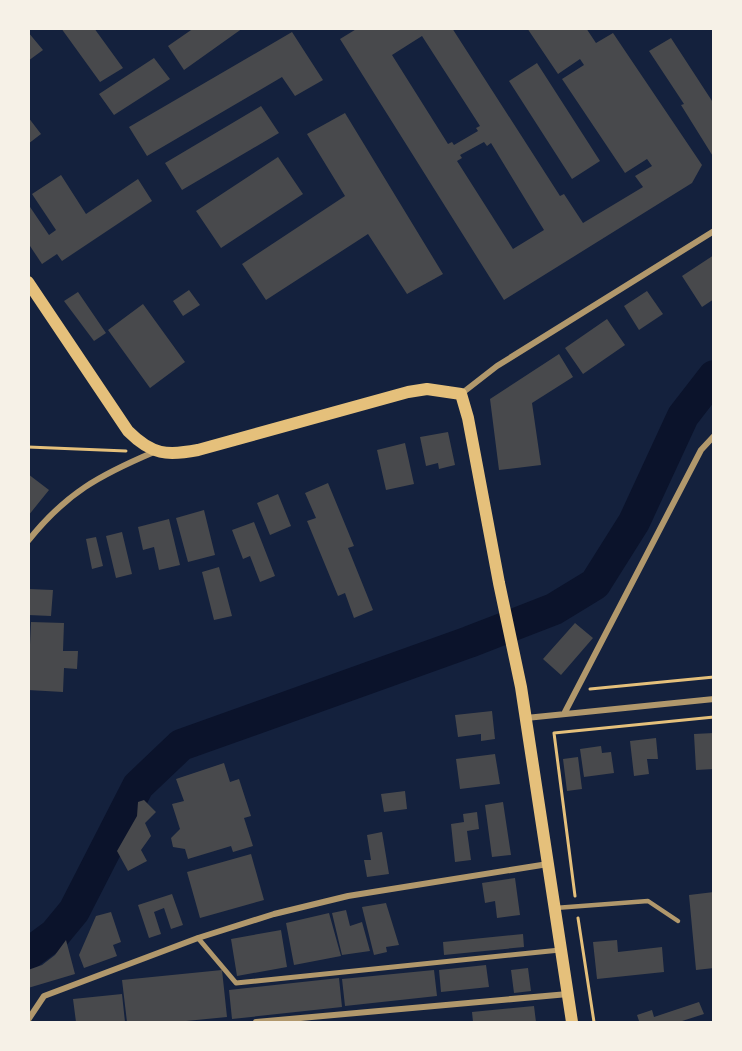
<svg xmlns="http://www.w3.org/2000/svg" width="742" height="1051" viewBox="0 0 742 1051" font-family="'Open Sans',sans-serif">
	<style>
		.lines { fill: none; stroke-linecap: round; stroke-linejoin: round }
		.river { stroke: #0b132b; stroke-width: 32 }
		.building { fill: #48494c; fill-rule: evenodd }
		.path { stroke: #e5c07b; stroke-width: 3 }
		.service { stroke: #b1986c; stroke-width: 4.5 }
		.pedestrian { stroke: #b1986c; stroke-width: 5 }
		.minor { stroke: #b1986c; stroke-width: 6 }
		.secondary { stroke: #e5c07b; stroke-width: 12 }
	</style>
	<rect width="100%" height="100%" fill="#14213d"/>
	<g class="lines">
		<path class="river" d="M 28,954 L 55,934 L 74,911 L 138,786 L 181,745 L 469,642 L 554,609 L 595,584 L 634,522 L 683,416 L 714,376"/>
	</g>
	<path class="building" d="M 61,28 L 94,28 L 123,68 L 100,82 Z
		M 194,28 L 243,28 L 184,70 L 168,46 Z
		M 358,28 L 452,28 L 560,196 L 564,194 L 583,223 L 643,187 L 635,176 L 652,166 L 647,159 L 625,173 L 562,79 L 584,65 L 580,59 L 558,74 L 527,28 L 586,28 L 596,43 L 613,33 L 702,165 L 692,183 L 504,300 L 340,39 ZM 422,36 L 480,126 L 476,128 L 478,131 L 454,145 L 452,142 L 448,144 L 392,55 ZM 484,142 L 487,146 L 491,143 L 544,230 L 513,249 L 457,161 L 462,158 L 460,155 Z
		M 28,32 L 43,50 L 28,61 Z
		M 292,32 L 323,80 L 295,96 L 282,77 L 147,156 L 129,127 Z
		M 671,38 L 714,104 L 714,158 L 681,105 L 684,104 L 649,51 Z
		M 154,58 L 170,79 L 114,115 L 99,94 Z
		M 537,63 L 600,161 L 572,179 L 509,81 Z
		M 261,106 L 279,133 L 182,190 L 165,163 Z
		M 345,113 L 443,274 L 407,294 L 368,234 L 266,300 L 242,264 L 345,196 L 307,134 Z
		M 28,117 L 41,134 L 28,144 Z
		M 278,157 L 303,194 L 221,248 L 196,211 Z
		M 61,175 L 86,214 L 138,179 L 152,201 L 62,261 L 57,254 L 42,264 L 28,243 L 28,204 L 49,235 L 56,230 L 32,194 Z
		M 714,255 L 714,299 L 702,307 L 682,276 Z
		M 189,290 L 200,305 L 183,316 L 173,301 Z
		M 647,291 L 663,314 L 639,330 L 624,306 Z
		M 78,292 L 106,333 L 94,341 L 64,301 Z
		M 143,304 L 185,362 L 150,388 L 108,330 Z
		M 607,319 L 625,345 L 583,374 L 565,348 Z
		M 559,354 L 573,377 L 532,403 L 541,465 L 499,470 L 490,399 Z
		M 448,432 L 455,465 L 439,469 L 438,463 L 426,466 L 420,437 Z
		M 405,443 L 414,484 L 386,490 L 377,450 Z
		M 28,474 L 49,490 L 28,516 Z
		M 328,483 L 354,546 L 348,548 L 373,610 L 354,618 L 345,593 L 338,596 L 307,521 L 316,518 L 305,493 Z
		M 278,494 L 291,526 L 270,535 L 257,503 Z
		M 204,510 L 215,555 L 188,562 L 176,518 Z
		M 169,519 L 180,565 L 159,570 L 154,547 L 143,550 L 138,527 Z
		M 254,522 L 275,576 L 260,582 L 250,556 L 243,559 L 232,530 Z
		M 122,532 L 132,574 L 116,578 L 106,536 Z
		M 96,537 L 103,566 L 92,569 L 86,539 Z
		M 219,567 L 232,616 L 214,620 L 202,572 Z
		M 28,589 L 53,590 L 51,616 L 28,615 Z
		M 31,622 L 64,623 L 63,651 L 78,651 L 77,669 L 64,668 L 63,692 L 28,690 Z
		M 575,623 L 593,638 L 561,675 L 543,659 Z
		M 492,711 L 495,739 L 481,741 L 481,734 L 458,737 L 455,715 Z
		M 714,733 L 714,769 L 696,770 L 694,734 Z
		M 656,738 L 658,759 L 647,759 L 649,774 L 634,776 L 630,741 Z
		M 601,746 L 602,753 L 611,752 L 614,773 L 584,777 L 580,749 Z
		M 495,754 L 500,784 L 460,789 L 456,759 Z
		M 578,757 L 582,789 L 567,791 L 563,759 Z
		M 224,763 L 230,782 L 239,779 L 251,816 L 244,818 L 253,846 L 233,852 L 231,846 L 188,859 L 185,849 L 173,847 L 171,838 L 180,829 L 172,804 L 184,801 L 176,779 Z
		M 405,791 L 407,809 L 384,812 L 381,794 Z
		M 144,800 L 156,812 L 145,823 L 151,836 L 141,850 L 147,861 L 128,871 L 117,851 L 137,816 L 138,802 Z
		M 503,802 L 511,855 L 492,857 L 485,805 Z
		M 477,812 L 479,829 L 467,831 L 471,860 L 455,862 L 451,824 L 464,822 L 463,814 Z
		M 382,832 L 389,874 L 367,877 L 364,860 L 371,860 L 367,835 Z
		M 251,854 L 264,900 L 200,918 L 187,872 Z
		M 515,878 L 520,915 L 497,918 L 495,901 L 485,903 L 482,883 Z
		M 714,892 L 714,968 L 696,970 L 689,895 Z
		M 172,894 L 183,925 L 171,929 L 164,908 L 154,912 L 161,934 L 149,938 L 138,905 Z
		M 386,903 L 399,945 L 386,947 L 387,952 L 374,955 L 362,907 Z
		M 346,910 L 350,926 L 362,922 L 370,951 L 342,955 L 332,913 Z
		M 111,912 L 121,942 L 113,945 L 117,956 L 84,968 L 79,955 L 96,916 Z
		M 329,913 L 341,956 L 294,965 L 286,923 Z
		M 281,930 L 287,967 L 237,976 L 231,939 Z
		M 523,934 L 524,947 L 444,955 L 443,942 Z
		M 66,940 L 75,974 L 28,988 L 28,970 L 42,965 L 55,955 Z
		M 617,940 L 618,952 L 662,947 L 664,972 L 597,979 L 593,942 Z
		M 486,965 L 489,987 L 441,992 L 439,970 Z
		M 528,968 L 531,991 L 514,993 L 511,970 Z
		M 222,970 L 227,1017 L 176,1022 L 127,1022 L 122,980 Z
		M 434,970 L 437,996 L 345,1006 L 342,979 Z
		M 339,978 L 342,1007 L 232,1019 L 229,990 Z
		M 122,994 L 125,1022 L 76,1022 L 73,999 Z
		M 699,1002 L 704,1014 L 679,1022 L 635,1022 L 639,1021 L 637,1015 L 652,1010 L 654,1017 Z
		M 534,1006 L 536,1022 L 473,1022 L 472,1012 Z"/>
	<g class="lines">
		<path class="path" d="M 28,447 L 126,451
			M 590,689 L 714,677
			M 575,896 L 554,733 L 714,717
			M 578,918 L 594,1022"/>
		<path class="service" d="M 555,908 L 648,901 L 678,921"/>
		<path class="pedestrian" d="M 198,938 L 236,983 L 560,950"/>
		<path class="minor" d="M 461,394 L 497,366 L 714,231
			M 28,541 C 66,493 100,475 154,452
			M 565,712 L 701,450 L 714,436
			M 526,718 L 714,699
			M 28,1020 L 44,996 L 198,938 L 274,914 L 348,896 L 548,864
			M 256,1022 L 568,994"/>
		<path class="secondary" d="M 28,282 L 128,431 C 152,455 167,456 198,450 L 408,392 L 427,389 L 461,394 L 468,418 L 499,583 L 521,687 L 572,1022"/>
	</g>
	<rect width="742" height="1051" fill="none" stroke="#f6f1e7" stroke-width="60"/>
</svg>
